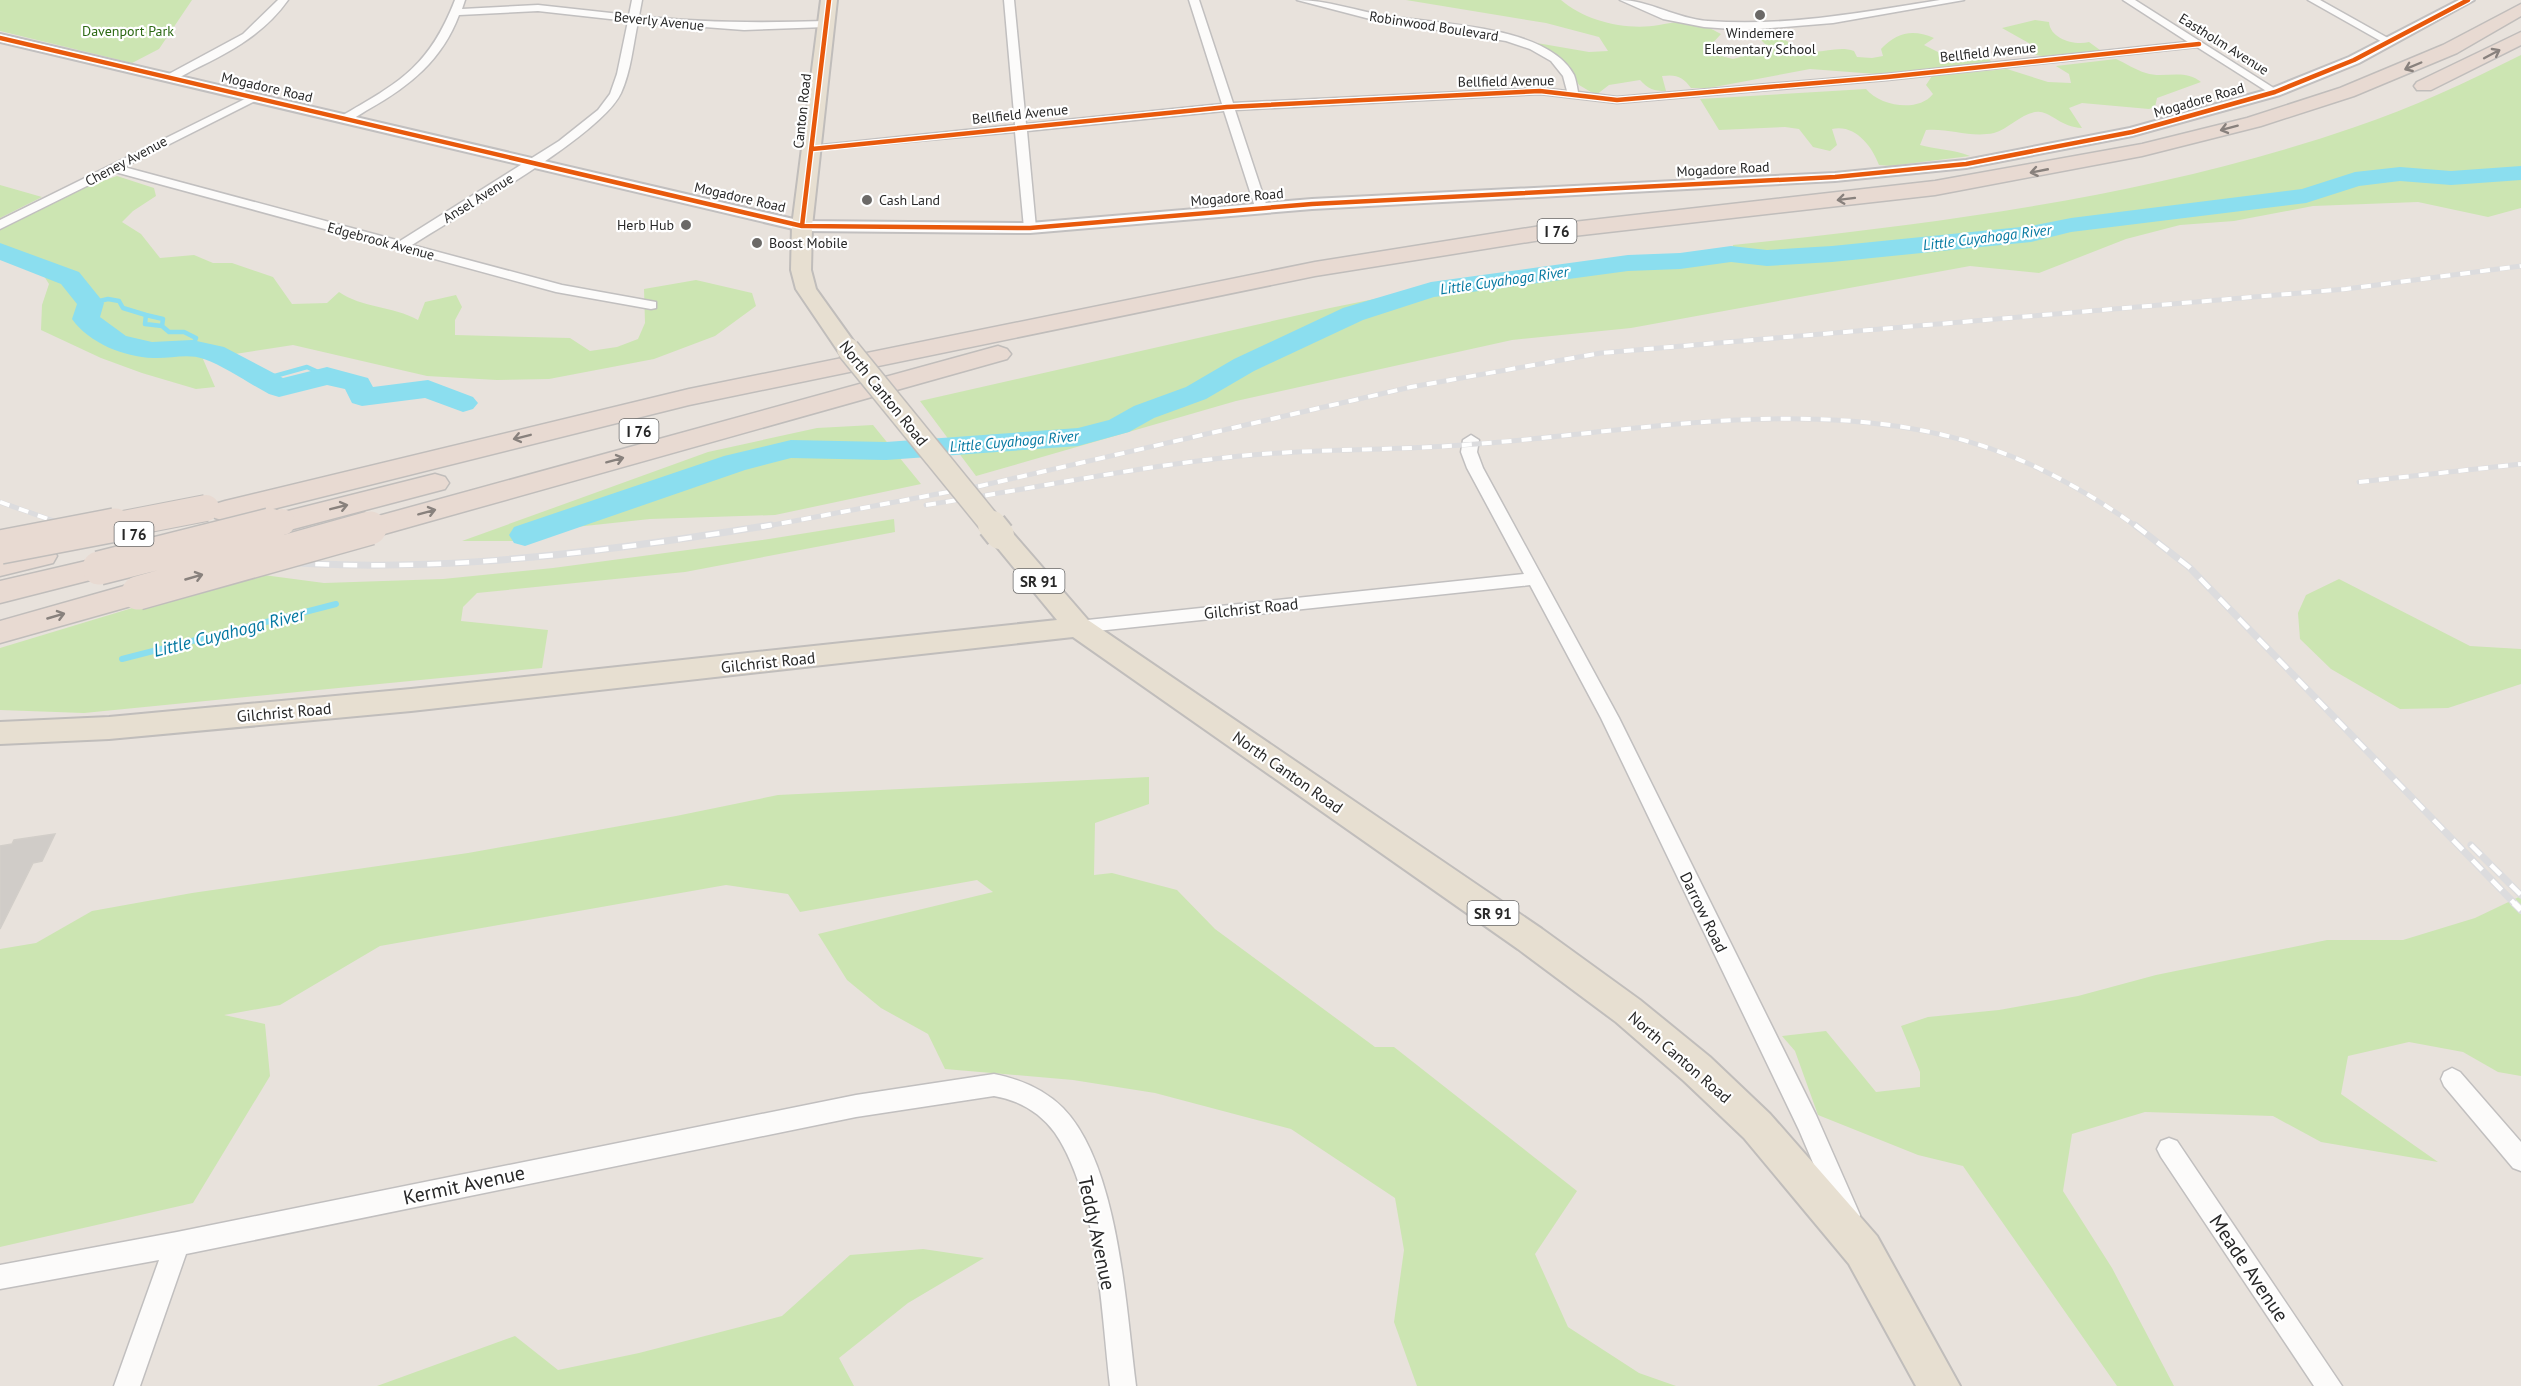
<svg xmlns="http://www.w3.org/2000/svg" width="2521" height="1386" viewBox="0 0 2521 1386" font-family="'PT Sans',sans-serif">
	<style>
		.green { fill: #cce5b2 }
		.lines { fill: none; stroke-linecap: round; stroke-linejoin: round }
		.stream-far1 { stroke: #8bdeef; stroke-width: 4.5 }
		.stream { stroke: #8bdeef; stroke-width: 6 }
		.river { fill: #8bdeef; fill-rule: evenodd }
		.building { fill: #d0ccc8; stroke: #d2cec9; stroke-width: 1.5 }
		.minor-casing { stroke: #c1bfbf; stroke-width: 3 }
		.tertiary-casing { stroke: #c1bfbf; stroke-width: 4 }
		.primary-casing { stroke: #c0bdbb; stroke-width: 4 }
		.motorway-casing { stroke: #c0bdbb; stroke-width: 3 }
		.minor { fill: #fcfbfa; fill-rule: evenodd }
		.tertiary { fill: #fcfbfa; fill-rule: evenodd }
		.primary { fill: #e7dfd1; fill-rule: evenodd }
		.motorway { fill: #e8dad2; fill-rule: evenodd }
		.rail-far2-casing { stroke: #dcdcde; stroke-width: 5 }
		.rail-far1-casing { stroke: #dcdcde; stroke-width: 7 }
		.rail-casing { stroke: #dcdcde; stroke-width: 8 }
		.rail-far2 { stroke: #fff; stroke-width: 4; stroke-dasharray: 10; stroke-linecap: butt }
		.rail-far1 { stroke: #fff; stroke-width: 4.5; stroke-dasharray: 14; stroke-linecap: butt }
		.rail { stroke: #fff; stroke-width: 6; stroke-dasharray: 17; stroke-linecap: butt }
		.primary-bridge-far1-casing { stroke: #c0bdbb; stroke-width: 25; stroke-linecap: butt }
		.primary-bridge-casing { stroke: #c0bdbb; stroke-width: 32; stroke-linecap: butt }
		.motorway-bridge-far1-casing { stroke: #c0bdbb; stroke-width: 28; stroke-linecap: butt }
		.motorway-bridge-casing { stroke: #c0bdbb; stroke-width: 36; stroke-linecap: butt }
		.primary-bridge-far1 { stroke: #e7dfd1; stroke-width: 22 }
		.primary-bridge { stroke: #e7dfd1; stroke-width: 28 }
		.motorway-bridge-far1 { stroke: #e8dad2; stroke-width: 26 }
		.motorway-bridge { stroke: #e8dad2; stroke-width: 33 }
		.cycleway-casing { stroke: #fff; stroke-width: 7 }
		.cycleway { stroke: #e8590c; stroke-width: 4.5 }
		.oneway { stroke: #88817d }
		.poi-dot { fill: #6b6967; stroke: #fff; stroke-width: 2 }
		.labels { text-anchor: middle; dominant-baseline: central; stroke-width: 4.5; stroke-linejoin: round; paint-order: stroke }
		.far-street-label { font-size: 14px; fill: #282828; stroke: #fff }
		.far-park-label { font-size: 14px; fill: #2d6914; stroke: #fff }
		.far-poi-label { font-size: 14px; fill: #282828; stroke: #fff; text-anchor: start }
		.shield { fill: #fff; stroke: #686868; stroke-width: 1.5 }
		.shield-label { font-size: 15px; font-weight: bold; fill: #282828 }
		.far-water-label { font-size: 15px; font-style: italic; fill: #0478a1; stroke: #fff }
		.street-label { font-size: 16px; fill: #282828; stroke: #fff }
		.water-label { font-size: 18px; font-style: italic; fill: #0478a1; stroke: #fff }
		.near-street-label { font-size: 20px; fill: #282828; stroke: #fff }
	</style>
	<rect width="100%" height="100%" fill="#e8e2dc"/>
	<path class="green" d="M 0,0 L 192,0 L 159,49 L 132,63 L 0,31 Z
		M 1406,0 L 1561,0 C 1585,21 1627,31 1659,25 C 1673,23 1685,19 1700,24 C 1707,26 1715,31 1721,34 L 1710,46 L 1717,55 L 1733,59 L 1767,50 L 1768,47 L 1760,39 C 1783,31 1790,47 1808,51 C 1823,54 1838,45 1854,51 L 1857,57 L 1872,58 L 1883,56 L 1881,49 C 1897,32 1913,29 1934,38 L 1924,45 L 1940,53 L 1985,56 L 1992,62 L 1876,74 L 1810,69 L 1709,88 L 1691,88 C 1683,77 1677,74 1662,76 L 1666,91 C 1654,91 1648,89 1640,80 L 1609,85 L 1596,95 L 1579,85 L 1573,75 L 1531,42 L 1589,52 L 1608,51 L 1599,37 L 1546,23 Z
		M 2035,20 L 2049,22 C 2050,39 2075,46 2089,42 L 2104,53 C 2084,54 2037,64 2025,48 L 2034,46 L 2002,28 Z
		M 2521,55 L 2521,208 L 2488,217 L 2418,202 L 2313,206 L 2234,221 L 2180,225 L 2126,239 L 2039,273 L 1970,266 L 1631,328 L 1512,340 L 1236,401 L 976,476 L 920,401 L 1330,308 L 1468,280 L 1598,263 L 1732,249 L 1733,245 C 1942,223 2155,196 2355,127 C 2412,108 2467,82 2521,55 Z
		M 2116,59 C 2126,63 2135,70 2146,73 C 2163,79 2185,68 2201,82 L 2157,98 L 2155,107 L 2149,109 L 2082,103 L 2069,108 L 2082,128 C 2061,127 2052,113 2040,112 C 2025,110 2009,129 1994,133 C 1970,138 1949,128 1926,130 L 1920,145 C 1937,150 1953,149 1970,156 L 1890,166 L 1879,165 C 1872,146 1855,124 1832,129 L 1837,145 L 1830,151 L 1813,147 L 1799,129 L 1785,127 L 1719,130 L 1700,99 L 1866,89 C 1880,106 1918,113 1933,94 L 1926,85 L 1932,76 L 2007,69 L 2048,82 L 2071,83 L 2069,74 L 2056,66 Z
		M 117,176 L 154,188 L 156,196 L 133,211 L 122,222 L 141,234 L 160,258 L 194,255 L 213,263 L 232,263 L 273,277 L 292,304 L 327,303 L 339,292 C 362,308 393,306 418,320 L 425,302 L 456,295 L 462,307 L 455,320 L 455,335 L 570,338 L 590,351 L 617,347 L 638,339 L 645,323 L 644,289 L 696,280 L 752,293 L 756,306 L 715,336 L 654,359 L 549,379 L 497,380 L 427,376 L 293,345 L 203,359 L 215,387 L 196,389 L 142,373 L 101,358 L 41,330 L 42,305 L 49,284 L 37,265 L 0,251 L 0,229 L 90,185 Z
		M 0,185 L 42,197 L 0,218 Z
		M 873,425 L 921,484 L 775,515 L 650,519 L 566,528 L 523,541 L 462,541 L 708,452 L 817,428 Z
		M 894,519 L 895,532 L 685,572 L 477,593 L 463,607 L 461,621 L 548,630 L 542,668 L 84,713 L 0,710 L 0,648 L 248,573 L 324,583 L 443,579 L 553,568 L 769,539 Z
		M 2339,579 L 2470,646 L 2521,649 L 2521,684 L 2448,708 L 2400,709 L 2331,669 L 2300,639 L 2298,613 L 2306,595 Z
		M 1149,777 L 1149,804 L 1095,823 L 1094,875 L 1112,873 L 1177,890 L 1215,929 L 1375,1047 L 1394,1047 L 1577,1191 L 1535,1254 L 1568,1327 L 1639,1373 L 1676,1386 L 1417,1386 L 1394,1322 L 1404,1250 L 1395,1198 L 1291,1129 L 1155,1093 L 1073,1080 L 945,1069 L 928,1034 L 881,1008 L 847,980 L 818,934 L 993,892 L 977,880 L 800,912 L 788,894 L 726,885 L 380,946 L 280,1005 L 224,1015 L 265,1024 L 270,1076 L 193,1203 L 0,1247 L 0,949 L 36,943 L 92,911 L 192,893 L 468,853 L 676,816 L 778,795 Z
		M 2521,896 L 2521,1076 L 2498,1072 L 2463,1052 L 2409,1042 L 2348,1056 L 2341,1094 L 2438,1162 L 2321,1142 L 2273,1116 L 2145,1112 L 2072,1134 L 2063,1191 L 2112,1268 L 2174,1386 L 2117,1386 L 1963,1166 L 1918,1155 L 1818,1115 L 1795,1051 L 1782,1036 L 1826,1031 L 1876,1092 L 1920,1087 L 1920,1072 L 1901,1026 L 1928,1017 L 1999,1010 L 2078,996 L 2156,975 L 2327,940 L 2403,940 L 2475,918 Z
		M 923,1249 L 984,1258 L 908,1303 L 839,1358 L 854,1386 L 377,1386 L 515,1336 L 558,1370 L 639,1353 L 782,1316 L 850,1255 Z"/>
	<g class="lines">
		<path class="stream-far1" d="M 91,303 L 108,299 L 119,301 L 123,308 L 146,315 L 145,324 L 162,326 L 169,332 L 184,332 L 196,338 L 192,348
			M 146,315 L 163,319 L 162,326
			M 264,379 L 307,367 L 327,376"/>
		<path class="stream" d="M 525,535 L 530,533
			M 122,659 L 336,604"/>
		<path class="river" d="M 2521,166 L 2521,180 L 2451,185 L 2400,181 L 2359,186 L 2306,203 L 2071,232 L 2031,242 L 1832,262 L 1767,266 L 1731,262 L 1680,269 L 1628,271 L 1434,297 L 1363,320 L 1254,371 L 1206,399 L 1154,418 L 1129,432 L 1078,446 L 886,460 L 791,458 L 745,470 L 525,546 L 514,543 L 509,535 L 514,527 L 724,456 L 791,440 L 886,442 L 1078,428 L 1109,420 L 1134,406 L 1186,387 L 1234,359 L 1343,308 L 1431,282 L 1628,255 L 1680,253 L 1731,246 L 1767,250 L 1832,246 L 2031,226 L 2071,218 L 2302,189 L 2355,172 L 2400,167 L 2451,171 Z
			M 0,243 L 79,272 L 104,303 L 100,317 L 126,336 L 152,342 L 192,340 L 224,347 L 283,378 L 327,367 L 368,378 L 373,387 L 428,380 L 473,397 L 478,403 L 473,409 L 463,412 L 425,398 L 362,406 L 352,403 L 345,389 L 327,385 L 279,397 L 269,394 C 248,383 226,367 204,359 C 187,353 170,359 153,358 C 124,357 89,343 72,319 L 77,304 L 61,284 L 0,260 Z"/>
	</g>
	<path class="building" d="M 55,834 L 42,861 L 33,863 L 0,929 L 0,846 L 12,844 L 14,840 Z"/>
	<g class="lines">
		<g class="minor-casing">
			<path id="minor" d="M 278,0 L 288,0 C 264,34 230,52 193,70 C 185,74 176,81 167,79 L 167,75 L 243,34 Z
				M 455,0 L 465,0 L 462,9 L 538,5 L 629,15 L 632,0 L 642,0 L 639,16 C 702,23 763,23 826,21 L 831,24 L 826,27 L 744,30 L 638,22 C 633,45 631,71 621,93 C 601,136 458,215 412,245 L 562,285 L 656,302 L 656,308 L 651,309 L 556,292 L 115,172 L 0,229 L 0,220 L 253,95 L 258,98 L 257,100 L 124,167 L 400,241 L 559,141 L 598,110 L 610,94 L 617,74 L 628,21 L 538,11 L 459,15 C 442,60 410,86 369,109 C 360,114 350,123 340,121 L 340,117 C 400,82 429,67 455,0 Z
				M 1004,0 L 1014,0 L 1026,124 L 1222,104 L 1189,0 L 1199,0 L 1233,103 L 1540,88 L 1567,91 L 1563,76 L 1551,61 L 1530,49 L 1506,41 L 1370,19 L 1297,0 C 1327,0 1357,11 1387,16 C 1436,24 1548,25 1574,75 C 1576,80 1577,87 1578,92 L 1617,97 L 1887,74 L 2188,42 L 2123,0 L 2135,0 L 2280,92 L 2271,94 L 2197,47 L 1887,80 L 1617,103 L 1540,94 L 1235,110 L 1267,207 L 1261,211 L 1255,207 L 1224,111 L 1027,131 L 1036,228 L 1030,232 L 1024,228 L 1015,132 L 808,151 L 806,149 L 812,146 L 1015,125 Z
				M 1620,0 C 1648,0 1678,19 1708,21 C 1787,27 1863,12 1940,0 L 1964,0 L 1833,23 L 1746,30 L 1704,27 L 1663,19 Z
				M 2308,0 L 2320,0 L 2395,42 L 2386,44 Z
				M 1471,435 L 1479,440 L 1477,452 L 1483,468 L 1619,718 L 1816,1115 L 1860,1215 L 1857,1224 L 1848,1227 L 1839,1224 L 1799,1130 L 1601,718 L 1530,585 L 1078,633 L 1069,627 L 1078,621 L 1524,574 L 1467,468 L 1461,452 L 1463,440 Z
				M 2452,1068 L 2460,1072 L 2521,1142 L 2521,1171 L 2513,1168 L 2444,1086 L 2441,1079 L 2444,1072 Z
				M 994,1074 C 1019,1079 1044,1089 1063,1108 C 1119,1165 1126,1309 1136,1386 L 1110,1386 C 1101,1310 1098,1196 1055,1133 C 1040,1112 1018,1100 994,1096 L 856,1117 L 186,1254 L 140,1386 L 114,1386 L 159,1260 L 0,1289 L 0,1265 L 177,1232 L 856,1095 Z
				M 2169,1138 L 2177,1141 L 2342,1386 L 2314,1386 L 2161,1157 L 2157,1149 L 2161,1141 Z"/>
		</g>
		<g class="tertiary-casing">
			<path id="tertiary" d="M 2459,0 L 2474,0 L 2359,63 L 2280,95 L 2132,136 L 1966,168 L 1835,181 L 1312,209 L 1030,233 L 802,231 L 0,42 L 0,34 L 802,221 L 1030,223 L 1312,199 L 1835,173 L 1966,160 L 2130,128 L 2270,89 L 2349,57 Z"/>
		</g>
		<g class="primary-casing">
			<path id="primary" d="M 821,0 L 837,0 L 812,226 L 811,270 L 816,289 L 859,349 L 856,354 L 840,354 L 796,289 L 791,270 L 792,226 Z
				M 1000,526 L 1009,529 L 1088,620 L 1542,929 L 1640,1000 L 1710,1057 L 1770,1114 L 1877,1236 L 1960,1386 L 1916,1386 L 1849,1264 L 1744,1138 L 1684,1081 L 1616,1022 L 1518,949 L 1073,637 L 411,711 L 109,739 L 0,744 L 0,722 L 109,717 L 411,689 L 1057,620 L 987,535 L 991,529 Z"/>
		</g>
		<g class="motorway-casing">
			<path id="motorway" d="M 2521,4 L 2521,16 L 2457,53 L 2354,96 L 2261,126 L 2142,156 L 1935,195 L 1547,239 L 1315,276 L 689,405 L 225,521 L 215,518 L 210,511 L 215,504 L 225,501 L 689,389 L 1315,262 L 1547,225 L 1935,181 L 2142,144 L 2247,118 L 2340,88 L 2443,45 Z
				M 2521,32 L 2521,45 L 2431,90 L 2417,90 L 2414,86 L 2417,82 Z
				M 998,346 L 1007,349 L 1011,354 L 1007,359 L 370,538 L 360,535 L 355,528 L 360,521 Z
				M 435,474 L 445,477 L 449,483 L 445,489 L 282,532 L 272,529 L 267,522 L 272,515 Z
				M 42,546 L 53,549 L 57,556 L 53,563 L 0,576 L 0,556 Z
				M 99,558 L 110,561 L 114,568 L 110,575 L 0,603 L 0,581 Z
				M 138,582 L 149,585 L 153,593 L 149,601 L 0,643 L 0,621 Z"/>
		</g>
		<use href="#minor" class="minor"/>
		<use href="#tertiary" class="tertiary"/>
		<use href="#primary" class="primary"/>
		<use href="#motorway" class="motorway"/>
		<g class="rail-far2-casing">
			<path id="rail-far2" d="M 2359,482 L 2521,464
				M 0,502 L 71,527
				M 926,505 C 1031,489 1134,467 1240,456 C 1319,448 1397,451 1476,444 C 1645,431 1824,392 1989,448 C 2042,466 2091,494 2137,527
				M 762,527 L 980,486 L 1411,387 L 1601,353 L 2346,289 L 2521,266"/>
		</g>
		<g class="rail-far1-casing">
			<path id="rail-far1" d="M 67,525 C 107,539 150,546 191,552 C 383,582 580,556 771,525
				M 2135,525 L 2189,567 L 2515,904
				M 2471,845 L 2521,895"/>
		</g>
		<g class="rail-casing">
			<path id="rail" d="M 2514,903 L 2521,910"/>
		</g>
		<use href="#rail-far2" class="rail-far2"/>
		<use href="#rail-far1" class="rail-far1"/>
		<use href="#rail" class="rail"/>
		<g class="primary-bridge-far1-casing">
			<path id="primary-bridge-far1" d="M 848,349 L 993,527"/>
		</g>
		<g class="primary-bridge-casing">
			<path id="primary-bridge" d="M 992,525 L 1000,535"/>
		</g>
		<g class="motorway-bridge-far1-casing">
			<path id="motorway-bridge-far1" d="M 108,527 L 206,508
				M 264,527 L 282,522"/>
		</g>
		<g class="motorway-bridge-casing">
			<path id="motorway-bridge" d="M 0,547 L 115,525
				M 99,568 L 270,525
				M 138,593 L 370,528"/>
		</g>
		<use href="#primary-bridge-far1" class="primary-bridge-far1"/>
		<use href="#primary-bridge" class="primary-bridge"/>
		<use href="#motorway-bridge-far1" class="motorway-bridge-far1"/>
		<use href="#motorway-bridge" class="motorway-bridge"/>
		<g class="cycleway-casing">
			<path id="cycleway" d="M 0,38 L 802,226 L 1030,228 L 1312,204 L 1835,177 L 1966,164 L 2132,132 L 2275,92 L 2354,60 L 2468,0
				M 812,149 L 1227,107 L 1540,91 L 1617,100 L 1887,77 L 2199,44
				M 802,226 L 829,0"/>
		</g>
		<use href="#cycleway" class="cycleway"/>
	</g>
	<defs><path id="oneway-shaft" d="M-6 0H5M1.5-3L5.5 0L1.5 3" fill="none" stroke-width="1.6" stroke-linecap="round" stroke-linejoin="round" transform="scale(1.5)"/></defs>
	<g class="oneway">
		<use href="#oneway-shaft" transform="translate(2492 54) rotate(-28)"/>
		<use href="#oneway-shaft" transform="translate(2413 66) rotate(157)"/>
		<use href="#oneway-shaft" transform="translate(2229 128) rotate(165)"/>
		<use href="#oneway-shaft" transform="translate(2039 171) rotate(169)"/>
		<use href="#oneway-shaft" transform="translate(1846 199) rotate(173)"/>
		<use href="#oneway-shaft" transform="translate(522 437) rotate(166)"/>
		<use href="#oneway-shaft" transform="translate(615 460) rotate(-15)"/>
		<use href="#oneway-shaft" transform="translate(339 507) rotate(-14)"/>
		<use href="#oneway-shaft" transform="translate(427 512) rotate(-15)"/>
		<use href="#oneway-shaft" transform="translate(194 577) rotate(-16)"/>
		<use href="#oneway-shaft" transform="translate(56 616) rotate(-16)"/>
	</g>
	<g class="poi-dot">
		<circle cx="1760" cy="15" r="6"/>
		<circle cx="867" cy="200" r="6"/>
		<circle cx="686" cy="225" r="6"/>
		<circle cx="757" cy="243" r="6"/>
	</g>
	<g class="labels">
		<g class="far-street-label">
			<text transform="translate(659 21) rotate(6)">Beverly Avenue</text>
			<text transform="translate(1434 26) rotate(9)">Robinwood Boulevard</text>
			<text transform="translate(2224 44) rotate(32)">Eastholm Avenue</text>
			<text transform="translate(1988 52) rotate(-6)">Bellfield Avenue</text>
			<text transform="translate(1506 81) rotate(-1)">Bellfield Avenue</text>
			<text transform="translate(267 87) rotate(13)">Mogadore Road</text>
			<text transform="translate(2199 100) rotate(-16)">Mogadore Road</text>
			<text transform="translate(802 111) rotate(-84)">Canton Road</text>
			<text transform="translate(1020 114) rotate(-6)">Bellfield Avenue</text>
			<text transform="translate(126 161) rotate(-28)">Cheney Avenue</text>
			<text transform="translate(1723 169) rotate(-3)">Mogadore Road</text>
			<text transform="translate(740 197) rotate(13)">Mogadore Road</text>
			<text transform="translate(1237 197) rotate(-5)">Mogadore Road</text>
			<text transform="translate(478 198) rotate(-32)">Ansel Avenue</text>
			<text transform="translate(381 241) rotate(15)">Edgebrook Avenue</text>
		</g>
		<g class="far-park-label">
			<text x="128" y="31">Davenport Park</text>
		</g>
		<g class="far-poi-label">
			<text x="1760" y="33" text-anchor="middle">Windemere<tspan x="1760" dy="16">Elementary School</tspan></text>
			<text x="879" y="200">Cash Land</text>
			<text x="674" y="225" text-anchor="end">Herb Hub</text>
			<text x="769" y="243">Boost Mobile</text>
		</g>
		<g class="shield">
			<rect x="1537.5" y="219" width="39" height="24" rx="4.5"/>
			<rect x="619.5" y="419" width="39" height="24" rx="4.5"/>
			<rect x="114.5" y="522" width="39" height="24" rx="4.5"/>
			<rect x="1013.5" y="569" width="51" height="24" rx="4.5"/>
			<rect x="1467.5" y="901" width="51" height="24" rx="4.5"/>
		</g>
		<g class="shield-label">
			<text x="1557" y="231">I 76</text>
			<text x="639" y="431">I 76</text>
			<text x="134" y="534">I 76</text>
			<text x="1039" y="581">SR 91</text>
			<text x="1493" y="913">SR 91</text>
		</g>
		<g class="far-water-label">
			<text transform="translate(1987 237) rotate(-7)">Little Cuyahoga River</text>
			<text transform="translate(1504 280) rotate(-8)">Little Cuyahoga River</text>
			<text transform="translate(1014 441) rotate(-5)">Little Cuyahoga River</text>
		</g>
		<g class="street-label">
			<text transform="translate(884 393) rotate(51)">North Canton Road</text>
			<text transform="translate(1251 608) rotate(-6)">Gilchrist Road</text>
			<text transform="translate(768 662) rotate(-6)">Gilchrist Road</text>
			<text transform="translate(284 712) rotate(-5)">Gilchrist Road</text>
			<text transform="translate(1288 772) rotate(35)">North Canton Road</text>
			<text transform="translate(1704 912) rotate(64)">Darrow Road</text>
			<text transform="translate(1680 1057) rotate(41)">North Canton Road</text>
		</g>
		<g class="water-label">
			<text transform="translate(229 632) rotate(-14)">Little Cuyahoga River</text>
		</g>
		<g class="near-street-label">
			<text transform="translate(464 1185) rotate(-12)">Kermit Avenue</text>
			<text transform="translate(1097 1233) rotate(78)">Teddy Avenue</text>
			<text transform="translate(2249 1268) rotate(56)">Meade Avenue</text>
		</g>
	</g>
</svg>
